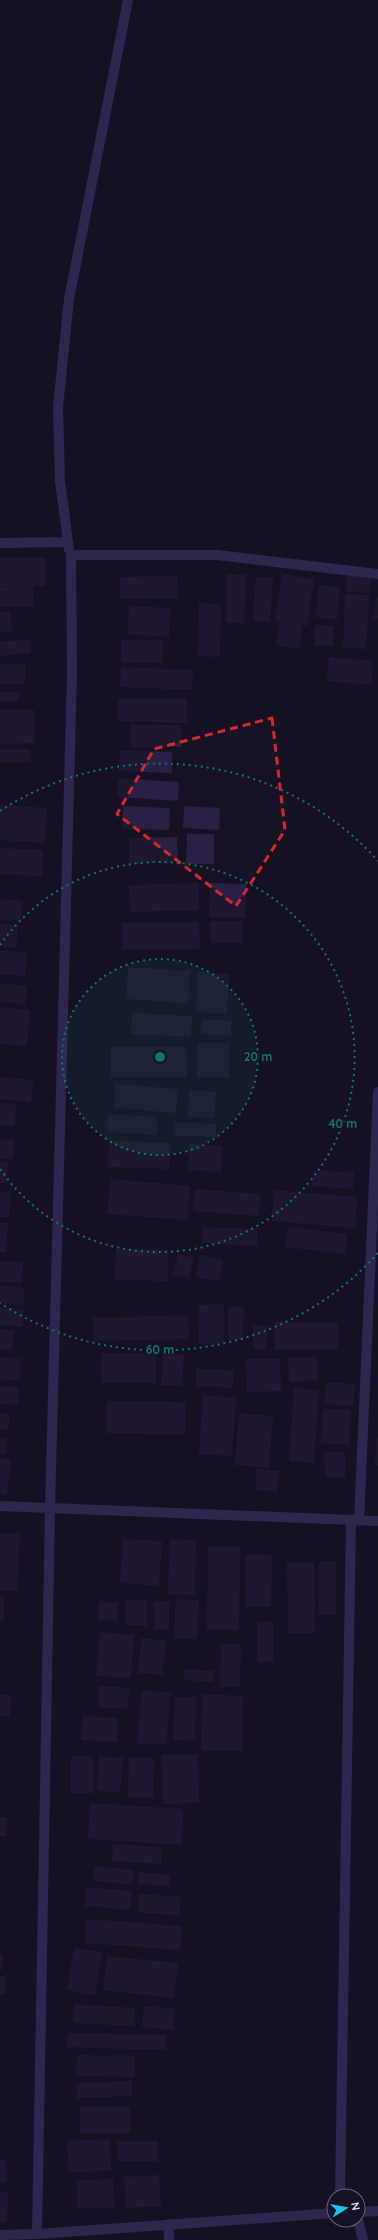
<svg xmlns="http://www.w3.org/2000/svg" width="378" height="2240" viewBox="0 0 378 2240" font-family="Quicksand,sans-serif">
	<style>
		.building { fill: #2a1f44 }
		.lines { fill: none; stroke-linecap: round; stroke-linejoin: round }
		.minor { stroke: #49417f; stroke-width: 10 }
		.marked { fill: none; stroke: #d62828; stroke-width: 3; stroke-dasharray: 8 5; stroke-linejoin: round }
		.ring { fill: none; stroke: #0f766e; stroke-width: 2; stroke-dasharray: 2 4 }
		.centre { fill: #0f766e; stroke: #161125; stroke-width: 2 }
		.ring-label { font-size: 12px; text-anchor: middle; font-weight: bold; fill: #0f766e; stroke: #161125; stroke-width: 3; stroke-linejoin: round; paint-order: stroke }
	</style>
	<rect width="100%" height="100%" fill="#161125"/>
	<path class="building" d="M 0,558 L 45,558 L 45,586 L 33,586 L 33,606 L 0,607 L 0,587 L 26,587 L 0,586 Z
		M 227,574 L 246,575 L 244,623 L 226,623 Z
		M 282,574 L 314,579 L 307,626 L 302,625 L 299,649 L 276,646 L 279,622 L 299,625 L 275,621 Z
		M 347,575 L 371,578 L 369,593 L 346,591 Z
		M 177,576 L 178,599 L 120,599 L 120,577 Z
		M 256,577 L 273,578 L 270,622 L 253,621 Z
		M 319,585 L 340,587 L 337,620 L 316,617 Z
		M 345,594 L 369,595 L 366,649 L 343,648 Z
		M 377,597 L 378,597 L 378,619 L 373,618 Z
		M 199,603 L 221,604 L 220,657 L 198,656 Z
		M 129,606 L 170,608 L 169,637 L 127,634 Z
		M 11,611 L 12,631 L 0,632 L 0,612 Z
		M 315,625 L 333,626 L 333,646 L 315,646 Z
		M 30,639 L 31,653 L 0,656 L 0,642 Z
		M 121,640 L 163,640 L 163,663 L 121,662 Z
		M 329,657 L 373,661 L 371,685 L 327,681 Z
		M 0,664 L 25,664 L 25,684 L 0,684 Z
		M 121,667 L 193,670 L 192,690 L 120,687 Z
		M 0,692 L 19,692 L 19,701 L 0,702 Z
		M 118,698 L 187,698 L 187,723 L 118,721 Z
		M 0,710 L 34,710 L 35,743 L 0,744 Z
		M 130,725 L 181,725 L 181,747 L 131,747 Z
		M 0,749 L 30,749 L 31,762 L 0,763 Z
		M 120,750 L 172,752 L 172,773 L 119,771 Z
		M 118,778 L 179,782 L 178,801 L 117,797 Z
		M 0,805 L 47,808 L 45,843 L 0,840 Z
		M 123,806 L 170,808 L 169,830 L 122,829 Z
		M 184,806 L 220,808 L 219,830 L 183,828 Z
		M 187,834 L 214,834 L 214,864 L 186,864 Z
		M 177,837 L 178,862 L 129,864 L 129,838 Z
		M 0,848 L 43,850 L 42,876 L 0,874 Z
		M 199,883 L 199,910 L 130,912 L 129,885 Z
		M 210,883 L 246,884 L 245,918 L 209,917 Z
		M 0,899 L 23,901 L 21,921 L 0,920 Z
		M 210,921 L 243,921 L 242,943 L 211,943 Z
		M 199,922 L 200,949 L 122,950 L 122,923 Z
		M 0,924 L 18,925 L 16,948 L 0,946 Z
		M 0,950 L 27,953 L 25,976 L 0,974 Z
		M 128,967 L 190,971 L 188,1003 L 126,999 Z
		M 198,972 L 229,974 L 227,1014 L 196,1012 Z
		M 0,983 L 27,986 L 25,1004 L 0,1001 Z
		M 0,1007 L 30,1010 L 27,1046 L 0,1044 Z
		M 132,1013 L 192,1016 L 191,1037 L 131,1034 Z
		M 202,1019 L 231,1021 L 231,1036 L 201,1034 Z
		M 197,1043 L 229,1043 L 229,1078 L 197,1078 Z
		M 111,1047 L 186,1047 L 187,1078 L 111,1078 Z
		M 0,1077 L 33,1080 L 31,1102 L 0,1099 Z
		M 115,1084 L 178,1089 L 176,1113 L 114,1108 Z
		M 189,1090 L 216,1092 L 214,1119 L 188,1117 Z
		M 0,1103 L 16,1104 L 15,1126 L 0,1125 Z
		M 108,1114 L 157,1117 L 157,1135 L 107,1132 Z
		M 175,1122 L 216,1124 L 216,1137 L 174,1136 Z
		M 0,1139 L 14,1140 L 13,1159 L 0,1158 Z
		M 109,1141 L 170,1143 L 169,1169 L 108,1167 Z
		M 189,1144 L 222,1146 L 221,1172 L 188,1170 Z
		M 0,1162 L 8,1162 L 6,1183 L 0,1183 Z
		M 313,1170 L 354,1173 L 353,1189 L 312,1186 Z
		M 111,1179 L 190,1186 L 187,1220 L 107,1214 Z
		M 195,1189 L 260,1194 L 259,1216 L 193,1211 Z
		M 274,1190 L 357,1197 L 355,1228 L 272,1221 Z
		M 0,1191 L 11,1192 L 9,1217 L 0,1217 Z
		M 0,1222 L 8,1223 L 6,1252 L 0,1252 Z
		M 203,1227 L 257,1229 L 257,1246 L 202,1243 Z
		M 288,1227 L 347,1234 L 345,1254 L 285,1247 Z
		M 116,1249 L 168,1250 L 168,1281 L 115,1280 Z
		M 178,1254 L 194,1258 L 189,1278 L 173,1274 Z
		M 200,1255 L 223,1260 L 219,1281 L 196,1277 Z
		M 0,1261 L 23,1262 L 22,1283 L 0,1282 Z
		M 0,1286 L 25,1288 L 23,1305 L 0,1303 Z
		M 224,1304 L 224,1343 L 199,1344 L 198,1305 Z
		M 228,1307 L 244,1307 L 243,1340 L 228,1340 Z
		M 0,1308 L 24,1310 L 23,1327 L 0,1325 Z
		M 188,1315 L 189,1339 L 94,1341 L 93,1318 Z
		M 275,1322 L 338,1322 L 338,1350 L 275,1350 Z
		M 253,1325 L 267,1326 L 266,1350 L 253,1349 Z
		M 0,1329 L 14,1330 L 12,1350 L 0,1349 Z
		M 101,1353 L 156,1354 L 156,1383 L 101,1383 Z
		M 163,1354 L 184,1355 L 182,1386 L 161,1385 Z
		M 0,1357 L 21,1359 L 19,1381 L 0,1379 Z
		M 317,1357 L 318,1380 L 289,1382 L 288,1358 Z
		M 246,1359 L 280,1359 L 281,1391 L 247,1392 Z
		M 196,1369 L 233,1370 L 233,1388 L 196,1386 Z
		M 326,1382 L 355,1384 L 353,1406 L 324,1404 Z
		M 0,1386 L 18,1387 L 18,1405 L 0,1404 Z
		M 294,1388 L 319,1390 L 314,1463 L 289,1461 Z
		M 203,1395 L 236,1398 L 232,1456 L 199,1454 Z
		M 107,1401 L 185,1402 L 185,1435 L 107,1433 Z
		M 323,1409 L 351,1410 L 349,1445 L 321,1443 Z
		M 0,1413 L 10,1414 L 8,1430 L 0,1429 Z
		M 239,1413 L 273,1416 L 269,1468 L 235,1465 Z
		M 0,1438 L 7,1438 L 6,1454 L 0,1454 Z
		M 377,1438 L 378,1438 L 378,1465 L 375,1465 Z
		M 324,1452 L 345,1452 L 345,1477 L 325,1477 Z
		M 0,1458 L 11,1460 L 7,1495 L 0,1494 Z
		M 257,1469 L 279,1471 L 277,1492 L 255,1490 Z
		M 0,1533 L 20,1534 L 17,1591 L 0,1590 Z
		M 123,1539 L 162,1541 L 159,1586 L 120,1583 Z
		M 170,1539 L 196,1540 L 195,1595 L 168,1594 Z
		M 208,1546 L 240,1546 L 239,1630 L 207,1630 Z
		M 245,1555 L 272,1555 L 271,1607 L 246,1607 Z
		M 336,1561 L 336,1615 L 319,1615 L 319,1562 Z
		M 287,1562 L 314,1562 L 315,1633 L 288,1633 Z
		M 0,1596 L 4,1596 L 4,1621 L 0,1621 Z
		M 176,1599 L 199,1600 L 197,1639 L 174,1638 Z
		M 126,1600 L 147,1600 L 147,1626 L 126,1625 Z
		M 99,1601 L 118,1603 L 117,1621 L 98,1620 Z
		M 154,1601 L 169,1601 L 169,1630 L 154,1629 Z
		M 257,1622 L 273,1622 L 273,1662 L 257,1662 Z
		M 100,1632 L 134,1635 L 131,1678 L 96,1676 Z
		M 141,1638 L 166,1641 L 162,1675 L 138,1673 Z
		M 221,1644 L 241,1644 L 240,1687 L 220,1687 Z
		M 185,1669 L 214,1671 L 213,1682 L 184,1680 Z
		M 99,1686 L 129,1688 L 128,1709 L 98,1707 Z
		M 142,1690 L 171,1693 L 166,1745 L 137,1743 Z
		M 0,1694 L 12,1695 L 9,1717 L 0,1716 Z
		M 202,1694 L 243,1696 L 242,1751 L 201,1750 Z
		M 174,1697 L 196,1697 L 195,1739 L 174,1740 Z
		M 83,1716 L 118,1718 L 117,1742 L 81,1740 Z
		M 198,1754 L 199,1803 L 163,1804 L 161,1755 Z
		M 71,1756 L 93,1756 L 93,1793 L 71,1793 Z
		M 99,1756 L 123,1758 L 120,1792 L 97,1791 Z
		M 129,1757 L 154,1758 L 153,1798 L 128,1797 Z
		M 90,1803 L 183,1809 L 182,1845 L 88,1839 Z
		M 0,1817 L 7,1817 L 6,1836 L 0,1836 Z
		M 113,1844 L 162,1847 L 161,1864 L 112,1861 Z
		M 94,1866 L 134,1870 L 132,1885 L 94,1881 Z
		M 139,1872 L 170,1875 L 169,1886 L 138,1884 Z
		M 86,1887 L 132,1891 L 130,1910 L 85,1906 Z
		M 139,1894 L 181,1897 L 179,1916 L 138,1912 Z
		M 86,1919 L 182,1926 L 180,1950 L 85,1943 Z
		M 74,1948 L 102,1952 L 95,1995 L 67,1990 Z
		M 0,1954 L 3,1954 L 2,1970 L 0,1970 Z
		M 107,1956 L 178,1963 L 174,1998 L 103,1990 Z
		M 0,1976 L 5,1976 L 5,1994 L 0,1994 Z
		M 74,2004 L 135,2008 L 134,2026 L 73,2023 Z
		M 144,2006 L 175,2009 L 173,2030 L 142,2027 Z
		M 68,2033 L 166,2035 L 166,2050 L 67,2047 Z
		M 77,2055 L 135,2056 L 135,2077 L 76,2076 Z
		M 132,2081 L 132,2096 L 77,2098 L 76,2083 Z
		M 80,2106 L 130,2106 L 130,2133 L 80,2133 Z
		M 110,2139 L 111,2171 L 69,2172 L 67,2141 Z
		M 117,2141 L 158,2141 L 158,2161 L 118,2161 Z
		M 0,2160 L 6,2160 L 7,2182 L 0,2182 Z
		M 159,2175 L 161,2206 L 126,2208 L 124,2177 Z
		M 113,2179 L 114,2208 L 77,2208 L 77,2180 Z
		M 0,2192 L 8,2192 L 7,2222 L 0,2222 Z"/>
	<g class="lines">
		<path class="minor" d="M 68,542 L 60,481 L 58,407 L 69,299 L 128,0
			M 0,543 L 68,542 L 69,549
			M 0,1506 L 378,1521
			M 359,1521 L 378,1092
			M 340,2196 L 351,1521
			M 358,2212 L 378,2211
			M 358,2220 L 363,2240
			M 37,2234 L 334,2213
			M 0,2235 L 37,2234 L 50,1509 L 72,673 L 71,555 L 217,555 L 378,574
			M 169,2240 L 169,2224"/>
	</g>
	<path d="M0 0H378V2240H0ZM 272,718 L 285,830 L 236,906 L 117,814 L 154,749 Z" fill="#161125" fill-opacity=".55" fill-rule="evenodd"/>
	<path class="marked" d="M 272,718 L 285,830 L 236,906 L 117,814 L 154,749 Z"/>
	<circle cx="160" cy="1057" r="98" fill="#0f766e" fill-opacity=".12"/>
	<g class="ring">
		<circle cx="160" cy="1057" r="98"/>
		<path d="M0 945A195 195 0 1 1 0 1169"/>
		<path d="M378 1253A293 293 0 0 1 0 1303M0 811A293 293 0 0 1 378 861"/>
	</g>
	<circle cx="160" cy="1057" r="6" class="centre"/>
	<g class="ring-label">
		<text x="258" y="1061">20 m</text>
		<text x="343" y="1128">40 m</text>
		<text x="160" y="1354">60 m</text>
	</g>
	<g transform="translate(346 2208) rotate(79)"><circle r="19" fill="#161125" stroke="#67617b"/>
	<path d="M0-3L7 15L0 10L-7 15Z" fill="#19c2e7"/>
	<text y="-6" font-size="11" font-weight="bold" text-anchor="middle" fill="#e0d9fb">N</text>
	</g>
</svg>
